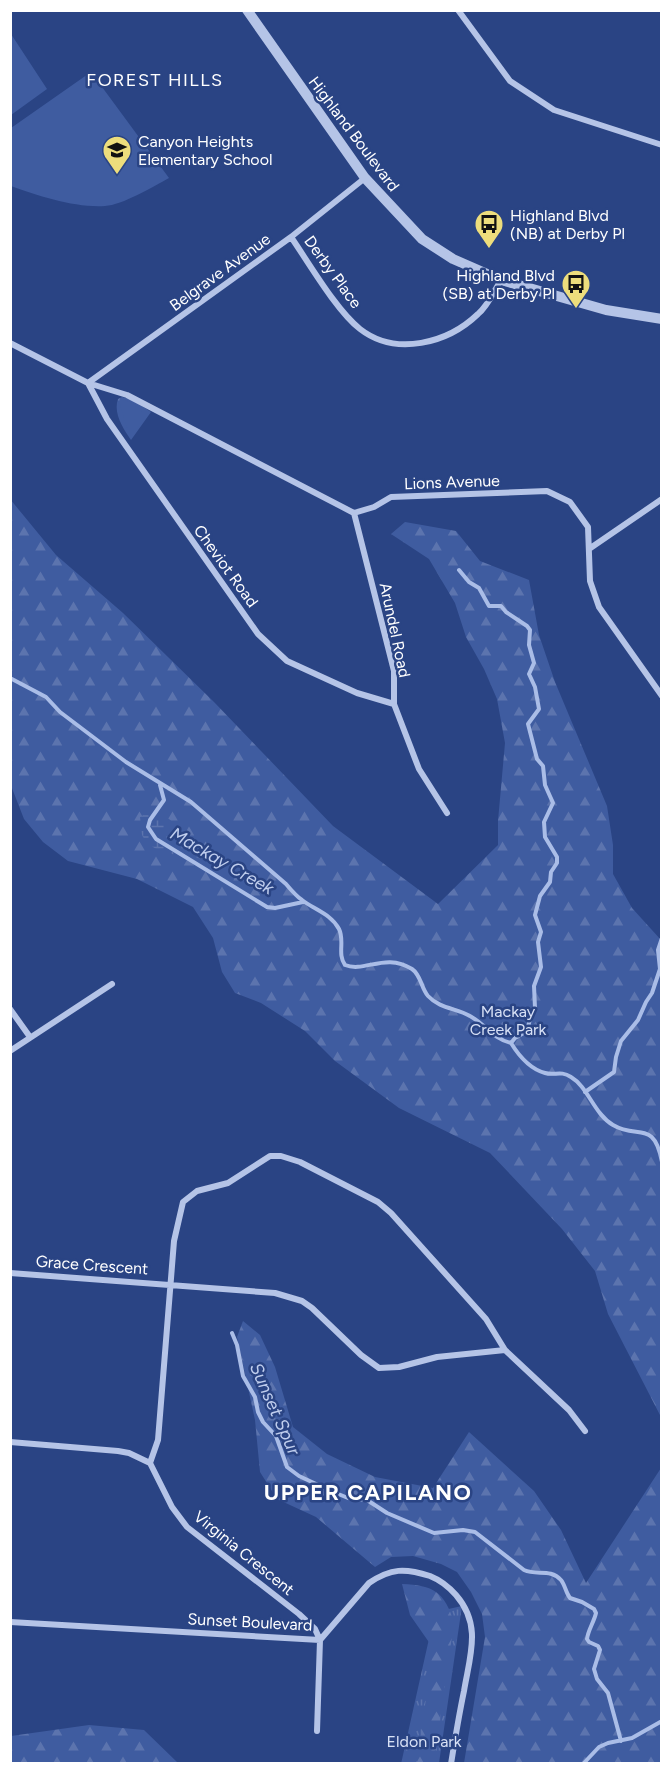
<svg xmlns="http://www.w3.org/2000/svg" width="672" height="1774" viewBox="0 0 672 1774" font-family="Figtree,sans-serif">
	<style>
		.grass { fill: url(#grass-tufts) }
		.forest { fill: url(#forest-firs) }
		.wetland { fill: url(#wetland-marsh) }
		.garden { fill: #3f5ca0 }
		.lines { fill: none; stroke-linecap: round; stroke-linejoin: round }
		.stream { stroke: #aabde7; stroke-width: 4 }
		.minor { stroke: #b5c4e7; stroke-width: 6 }
		.tertiary { stroke: #b5c4e7; stroke-width: 10 }
		.labels { text-anchor: middle; dominant-baseline: central; stroke-width: 5; stroke-linejoin: round; paint-order: stroke }
		.street-label { font-size: 16px; fill: #fff; stroke: #2a4484 }
		.poi-label { font-size: 16px; fill: #fff; stroke: #2a4484; text-anchor: start }
		.park-label { font-size: 16px; fill: #d8e1f6; stroke: #2a4484 }
		.neighbourhood-label { font-size: 18px; letter-spacing: 1.5px; fill: #fff; stroke: #2a4484 }
		.water-label { font-size: 18px; font-style: italic; fill: #c0ceee; stroke: #2a4484 }
		.district-label { font-size: 22px; font-weight: bold; letter-spacing: 1.5px; fill: #fff; stroke: #2a4484 }
	</style>
	<defs>
		<pattern id="grass-tufts" width="24" height="20" patternUnits="userSpaceOnUse" patternTransform="scale(1.5)"><rect width="24" height="20" fill="#3f5ca0"/><path d="M3 7l-1-3M5 7V3M7 7l1-3M15 17l-1-3M17 17v-4M19 17l1-3" fill="none" stroke="#5c74ae"/></pattern>
		<pattern id="forest-firs" width="22" height="20" patternUnits="userSpaceOnUse" patternTransform="scale(1.5)"><rect width="22" height="20" fill="#3f5ca0"/><path d="M5 1l3.5 6h-7zM16 11l3.5 6h-7z" fill="#5c74ae"/></pattern>
		<pattern id="wetland-marsh" width="20" height="14" patternUnits="userSpaceOnUse" patternTransform="scale(1.5)"><rect width="20" height="14" fill="#3f5ca0"/><path d="M1 5h8M5 5V1M11 12h8M15 12V8" fill="none" stroke="#5c74ae"/></pattern>
	</defs>
	<rect width="100%" height="100%" fill="#2a4484"/>
	<path class="grass" d="M 122,397 L 133,400 L 151,412 L 131,440 C 123,428 113,413 118,399 Z
		M 462,1606 L 439,1763 L 401,1764 L 435,1612 Z"/>
	<path class="forest" d="M 10,499 L 56,555 L 123,613 L 214,702 L 333,826 L 438,904 L 498,845 L 498,821 L 505,743 L 497,699 L 484,669 L 466,637 L 455,603 L 429,559 L 391,534 L 405,522 L 456,531 L 480,561 L 529,580 L 539,635 L 555,682 L 607,806 L 613,845 L 613,874 L 632,908 L 661,940 L 661,1417 L 608,1314 L 595,1271 L 562,1229 L 490,1153 L 399,1108 L 335,1061 L 305,1031 L 261,1003 L 235,993 L 222,972 L 213,938 L 193,907 L 137,879 L 68,861 L 43,842 L 24,819 L 10,783 Z
		M 243,1321 L 260,1335 L 275,1367 L 293,1427 L 327,1454 L 375,1477 L 433,1488 L 469,1432 L 534,1491 L 561,1530 L 586,1583 L 661,1468 L 661,1763 L 464,1763 L 485,1637 L 482,1614 L 471,1592 L 457,1572 L 441,1564 L 413,1556 L 391,1557 L 375,1567 L 316,1517 L 277,1499 L 260,1472 L 255,1420 L 237,1337 Z
		M 402,1584 C 433,1585 445,1592 454,1623 L 433,1763 L 417,1763 L 433,1648 L 410,1615 Z
		M 89,1725 L 144,1730 L 178,1763 L 11,1763 L 11,1736 Z"/>
	<path class="wetland" d="M 154,809 L 159,814 L 169,819 L 198,844 L 203,859 C 184,855 148,856 141,832 C 140,827 141,822 140,817 Z"/>
	<path class="garden" d="M 11,34 L 47,89 L 11,115 L 10,115 Z
		M 91,72 L 169,178 C 153,187 122,205 105,206 C 76,208 38,196 11,186 L 11,128 Z
		M 124,400 L 131,402 L 142,411 L 127,428 L 120,405 Z"/>
	<g class="lines">
		<path class="stream" d="M 459,570 L 469,582 L 479,588 L 489,606 L 501,606 L 506,612 L 527,626 L 530,630 L 529,645 L 534,663 L 529,674 L 535,687 L 539,709 L 528,724 L 537,759 L 543,766 L 545,785 L 553,803 L 544,822 L 545,837 L 557,857 L 557,863 L 551,872 L 550,882 L 540,896 L 535,915 L 541,932 L 538,942 L 541,967 L 534,986 L 535,1008 L 530,1019 L 527,1031 L 515,1038 L 511,1043
			M 10,678 L 46,697 L 60,712 L 126,762 L 191,802 L 286,884 C 291,890 296,896 302,900 C 315,910 331,914 339,929 C 345,941 337,954 345,965 C 365,973 385,952 412,969 C 421,975 421,988 428,996 C 440,1009 456,1008 470,1016 C 485,1024 493,1039 511,1043 C 519,1056 530,1069 545,1073 C 555,1076 560,1070 571,1077 C 588,1087 594,1114 613,1125 C 638,1140 654,1119 662,1162
			M 160,785 L 164,800 L 150,820 L 148,827 L 156,839 L 267,907 L 275,908 L 303,902
			M 585,1092 L 614,1072 L 616,1057 L 621,1041 L 638,1020 L 646,1002 L 652,993 L 660,969 L 658,950 L 662,938
			M 232,1333 L 237,1345 L 243,1376 L 255,1397 L 258,1412 L 263,1422 L 276,1436 L 287,1467 L 299,1476 L 331,1491 L 348,1498 L 367,1500 L 387,1513 L 434,1533 L 463,1530 L 475,1532 L 524,1570 C 537,1576 550,1568 561,1580 C 565,1585 566,1593 570,1598 L 582,1602 L 594,1609 L 596,1613 C 594,1622 588,1630 587,1639 L 589,1642 L 598,1646 L 600,1650 L 594,1669 L 597,1679 L 608,1693 L 621,1741
			M 583,1764 L 599,1747 L 608,1743 L 632,1738 L 662,1721"/>
		<path class="minor" d="M 458,10 L 510,81 L 554,110 L 662,145
			M 365,178 L 291,237 L 88,383 L 107,419 L 258,634 L 287,661 L 357,693 L 394,704
			M 291,237 C 309,263 336,310 360,329 C 396,357 448,343 478,314 C 488,306 494,291 501,280
			M 10,343 L 88,383 L 127,395 L 354,513 L 374,507 L 391,497 L 547,491 L 570,502 L 588,527 L 590,581 L 599,607 L 662,696
			M 354,513 L 394,671 L 394,704 L 419,769 L 447,813
			M 589,549 L 662,499
			M 10,1009 L 30,1037
			M 10,1051 L 112,984
			M 10,1273 L 275,1293 L 302,1301 L 312,1308 L 361,1355 L 379,1368 L 399,1367 L 437,1357 L 505,1350
			M 10,1442 L 118,1451 L 129,1453 L 150,1463
			M 150,1463 L 158,1440 L 174,1241 L 183,1202 L 197,1191 L 228,1183 L 270,1156 L 281,1156 L 300,1162 L 378,1202 L 391,1213 L 486,1319 L 505,1350 L 569,1410 L 585,1431
			M 150,1463 L 172,1507 L 187,1527 L 299,1614 L 315,1629 L 320,1640 L 317,1731
			M 10,1622 L 320,1640
			M 320,1640 L 369,1583 C 391,1568 405,1568 430,1576 C 440,1580 448,1586 456,1595 C 482,1625 470,1655 464,1691 C 459,1715 455,1739 451,1764"/>
		<path class="tertiary" d="M 247,10 L 365,178 L 422,239 L 453,259 L 501,280 L 606,310 L 662,319"/>
	</g>
	<defs>
		<g id="school-pin" transform="scale(1.5)"><path d="M0 17L-7.5 6A9.5 9.5 0 1 1 7.5 6Z" fill="#eddd7c" stroke="#2a4484"/><path d="M0-5L7-2L0 1L-7-2ZM-4 1L0 2.5L4 1V4Q0 6-4 4Z" fill="#111"/></g>
		<g id="bus-pin" transform="scale(1.5)"><path d="M0 17L-7.5 6A9.5 9.5 0 1 1 7.5 6Z" fill="#eddd7c" stroke="#2a4484"/><path d="M-5-6H5V4H4V6H2V4H-2V6H-4V4H-5ZM-3.5-4V0h7V-4ZM-3.5 1.2v1.5H-2V1.2ZM2 1.2v1.5H3.5V1.2Z" fill="#111"/></g>
	</defs>
	<g fill-rule="evenodd">
		<use href="#school-pin" x="117" y="150"/>
		<use href="#bus-pin" x="489" y="224"/>
		<use href="#bus-pin" x="576" y="284"/>
	</g>
	<g class="labels">
		<g class="street-label">
			<text transform="translate(354 134) rotate(53)">Highland Boulevard</text>
			<text transform="translate(220 272) rotate(-36)">Belgrave Avenue</text>
			<text transform="translate(333 272) rotate(54)">Derby Place</text>
			<text transform="translate(452 482) rotate(-2)">Lions Avenue</text>
			<text transform="translate(226 566) rotate(54)">Cheviot Road</text>
			<text transform="translate(395 630) rotate(78)">Arundel Road</text>
			<text transform="translate(92 1265) rotate(4)">Grace Crescent</text>
			<text transform="translate(244 1553) rotate(39)">Virginia Crescent</text>
			<text transform="translate(250 1622) rotate(3)">Sunset Boulevard</text>
		</g>
		<g class="poi-label">
			<text x="138" y="141">Canyon Heights<tspan x="138" dy="18">Elementary School</tspan></text>
			<text x="510" y="215">Highland Blvd<tspan x="510" dy="18">(NB) at Derby Pl</tspan></text>
			<text x="555" y="275" text-anchor="end">Highland Blvd<tspan x="555" dy="18">(SB) at Derby Pl</tspan></text>
		</g>
		<g class="park-label">
			<text x="508" y="1011">Mackay<tspan x="508" dy="18">Creek Park</tspan></text>
			<text x="424" y="1741">Eldon Park</text>
		</g>
		<g class="neighbourhood-label">
			<text x="155" y="80">FOREST HILLS</text>
		</g>
		<g class="water-label">
			<text transform="translate(222 861) rotate(30)">Mackay Creek</text>
			<text transform="translate(275 1409) rotate(66)">Sunset Spur</text>
		</g>
		<g class="district-label">
			<text x="368" y="1492">UPPER CAPILANO</text>
		</g>
	</g>
	<rect width="672" height="1774" fill="none" stroke="#ffffff" stroke-width="24"/>
</svg>
